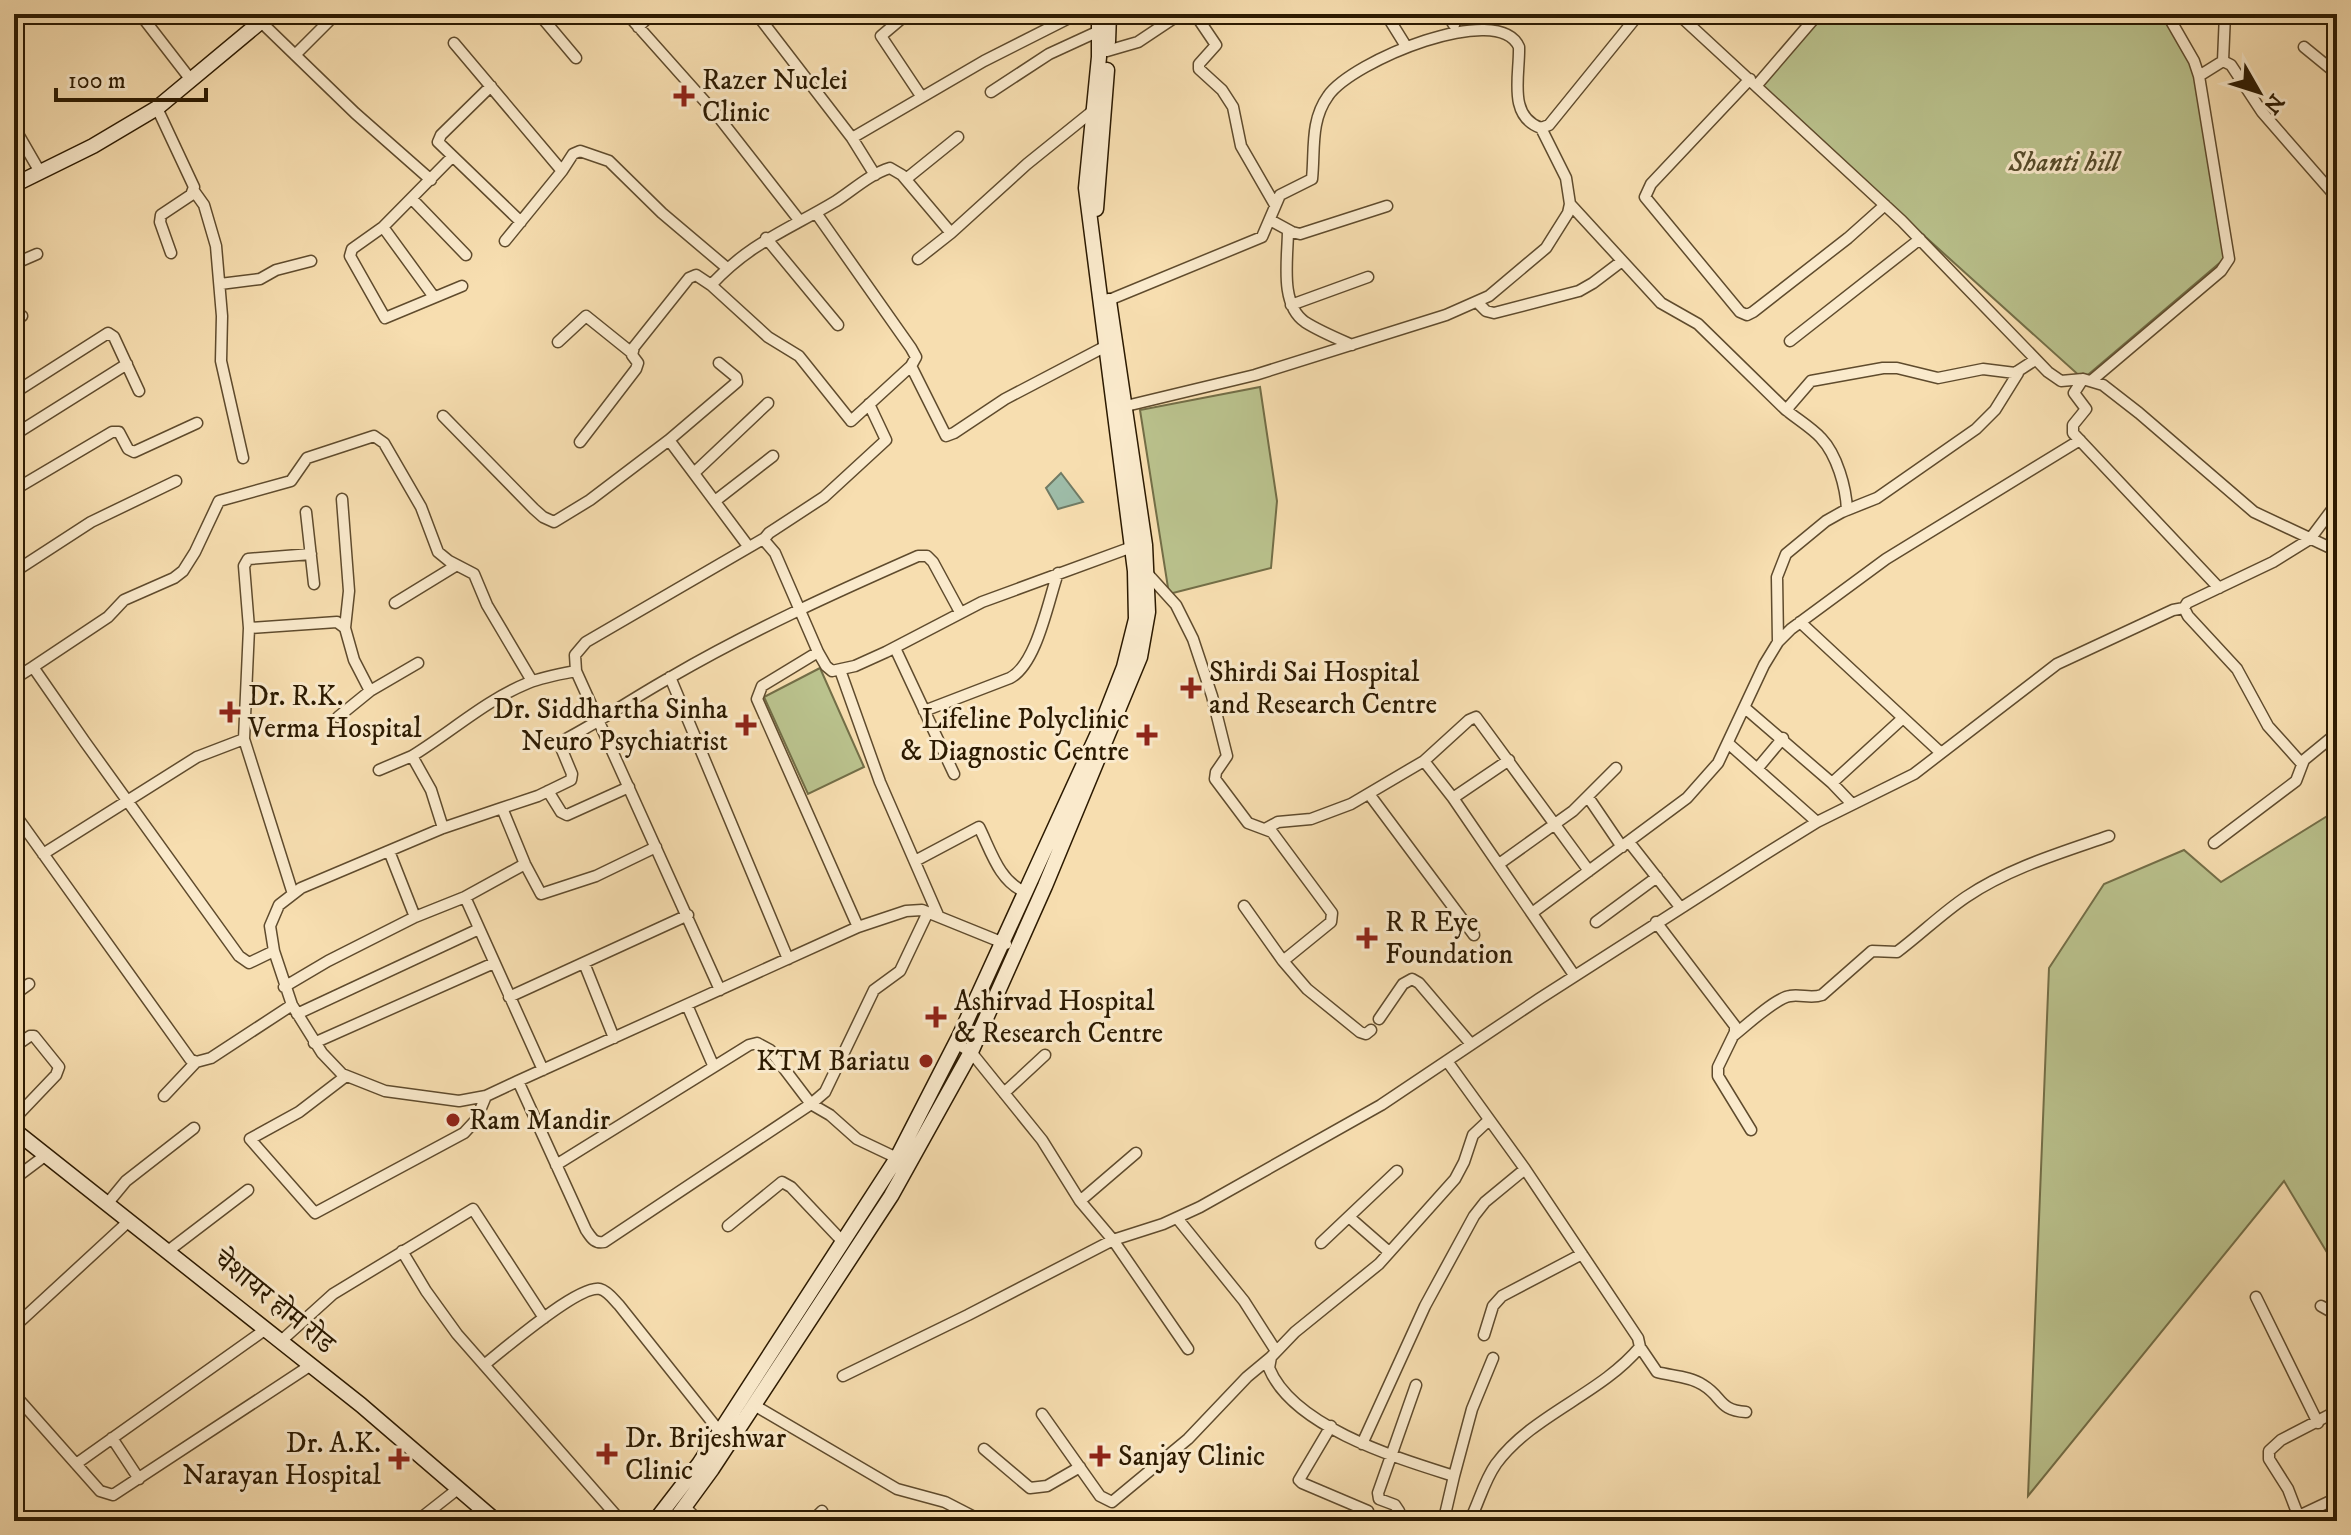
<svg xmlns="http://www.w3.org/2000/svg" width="2351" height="1535" viewBox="0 0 2351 1535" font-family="'IM FELL DW Pica','Noto Serif Devanagari',serif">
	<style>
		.green { fill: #bac28d; stroke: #736e47; stroke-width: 2 }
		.water { fill: #9ebca8; stroke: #707b65; stroke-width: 2 }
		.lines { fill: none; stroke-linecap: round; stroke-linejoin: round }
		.street-casing { stroke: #5f4b2d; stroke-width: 13 }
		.secondary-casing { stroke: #2c1a01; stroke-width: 17 }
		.street { stroke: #faeacc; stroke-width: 10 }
		.secondary { stroke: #faeacc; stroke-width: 14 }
		.poi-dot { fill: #8f2418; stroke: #faeacc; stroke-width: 3 }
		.labels { text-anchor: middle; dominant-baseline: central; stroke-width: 6; stroke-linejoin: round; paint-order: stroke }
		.poi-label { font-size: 28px; fill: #2c1a01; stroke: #faeacc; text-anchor: start }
		.park-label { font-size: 28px; font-style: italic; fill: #574c2b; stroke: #faeacc }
		.street-label { font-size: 28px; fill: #2c1a01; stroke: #faeacc }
	</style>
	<rect width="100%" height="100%" fill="#f7deb0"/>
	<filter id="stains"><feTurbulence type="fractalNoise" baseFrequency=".0025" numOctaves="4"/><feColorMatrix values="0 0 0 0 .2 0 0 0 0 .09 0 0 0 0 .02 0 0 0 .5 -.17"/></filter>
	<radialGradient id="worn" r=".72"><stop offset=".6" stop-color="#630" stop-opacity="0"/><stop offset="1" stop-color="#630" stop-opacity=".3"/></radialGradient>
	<path class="green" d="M 1826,14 L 2170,14 L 2200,83 L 2229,255 L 2083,379 L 1757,85 Z
		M 1260,387 L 1277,501 L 1271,568 L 1169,594 L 1140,410 Z
		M 820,668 L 864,767 L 808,794 L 764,697 Z
		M 2337,810 L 2337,1269 L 2284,1181 L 2028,1496 L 2049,968 L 2104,884 L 2184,850 L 2221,882 Z"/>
	<path class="water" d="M 1061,473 L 1083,502 L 1058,509 L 1046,488 Z"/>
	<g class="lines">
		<g class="street-casing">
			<path id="street" d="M 140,14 L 191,80
				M 539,14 L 576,58
				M 627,14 L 717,115 L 799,220
				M 907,14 L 881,36 L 921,96
				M 1195,14 L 1216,45 L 1199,64 L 1199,69 L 1222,90 L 1233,107 L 1241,146 L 1275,205
				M 1386,14 L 1404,43
				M 1447,14 L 1454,25
				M 1678,14 L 1902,221 L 2048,372 L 2061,381 L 2083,379 L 2103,385 L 2139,413 L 2254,512 L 2337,551
				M 762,21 L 852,138 L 875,175
				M 261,22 L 355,113 L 431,180
				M 147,23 L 161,14
				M 638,27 L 652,14
				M 454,43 L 562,171
				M 2304,47 L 2337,74
				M 1107,51 L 1138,42 L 1180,14
				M 295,55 L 336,14
				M 2223,61 L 2225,14
				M 2199,76 L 2223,61 L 2231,65 L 2262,112 L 2337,198
				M 1750,79 L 1651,184 L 1645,197 L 1740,312 L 1747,315 L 1753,312 L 1848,238 L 1885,205
				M 1757,85 L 1818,14
				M 491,86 L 441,135 L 438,142 L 521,222
				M 991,92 L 1049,54 L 1099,31
				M 157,108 L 194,187 L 191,195 L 161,215 L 160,222 L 171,253
				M 14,127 L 40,172
				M 852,138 L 984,61 L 1077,14
				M 452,157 L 383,227 L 352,249 L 350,256 L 385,318 L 462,286
				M 906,179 L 958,137
				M 194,191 L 204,205 L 216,246 L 222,316 L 221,361 L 243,458
				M 413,200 L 466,255
				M 1570,204 L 1661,303 L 1698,324 L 1786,410 L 1811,381 L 1883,368 L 1897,368 L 1938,378 L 1983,369 L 2015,373 L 2035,360
				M 816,213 L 911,348 L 916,357 L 911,366 L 946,436 L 954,433 L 1005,399 L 1110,344
				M 1270,220 L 1292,232 L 1300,234 L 1387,206
				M 383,227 L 434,297
				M 1288,230 C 1288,258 1279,304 1305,322 C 1319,331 1336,338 1352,345
				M 766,238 L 838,325
				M 505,241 L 562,171 L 573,154 L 580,151 L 609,161 L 662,213 L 727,268
				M 918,259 L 951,233
				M 14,264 L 37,254
				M 220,284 L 260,279 L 276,270 L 311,261
				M 1109,300 L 1262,237 L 1280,195 L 1312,179 C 1315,150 1310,121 1328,96 C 1352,61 1499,0 1519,47 C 1520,75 1507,116 1541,128 L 1549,125 L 1639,14
				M 1477,302 L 1486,311 L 1494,313 L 1579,291 L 1593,283 L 1622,261
				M 1291,305 L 1368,277
				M 14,321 L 22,316
				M 1790,341 L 1920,239
				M 558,342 L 586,316 L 632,353
				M 911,366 L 851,421 L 799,356 L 768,337 L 711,285 C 751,242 788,230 836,201 C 853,190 870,174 890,168 L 902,175 L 951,233 L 1027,164 L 1094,110
				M 2083,379 L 2074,393 L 2086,409 L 2073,425 L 2073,433 L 2219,588
				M 2091,381 L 2221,271 L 2229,259 L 2199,76 L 2194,61 L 2167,14
				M 14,393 L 108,333 L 114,337 L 139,391
				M 1126,406 L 1255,375 L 1446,315 L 1489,296 L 1546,248 L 1568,213 L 1570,204 L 1566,178 L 1541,128
				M 1786,410 C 1797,419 1812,428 1821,438 C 1837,455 1846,487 1847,510
				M 443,416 L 534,509 L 543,517 L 554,522 L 590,500 L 669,440 L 748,546
				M 14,435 L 127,364
				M 669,440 L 737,382 L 736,377 L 719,363
				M 580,442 L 636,369 L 638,363 L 632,355 L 634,347 L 689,278 L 696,275 L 711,285
				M 694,473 L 768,403
				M 14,490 L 112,432 L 119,432 L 128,449 L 134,452 L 197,423
				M 342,499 L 349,591 L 345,628
				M 715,501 L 773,456
				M 306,512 L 314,584
				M 764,539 L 769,533 L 824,497 L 886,440 L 869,404
				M 14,572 L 91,522 L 176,481
				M 1147,573 L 1176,605 L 1193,639 L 1212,696 L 1227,756 L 1216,772 L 1215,779 L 1248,823 L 1272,832 L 1332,913 L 1331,922 L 1283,961
				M 395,603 L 457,565
				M 1800,622 L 1941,753
				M 249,628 L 337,622 L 345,628 L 354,660 L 370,691 L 418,663
				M 1778,642 L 1777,577 L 1786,554 L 1826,521 L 1842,512 L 1877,498 L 1976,429 L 1995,410 L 2018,373
				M 895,648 L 954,774
				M 840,670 L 880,782 L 938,915
				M 670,677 L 788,959
				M 14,679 L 33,667
				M 1745,708 L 1832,783 L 1852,804
				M 924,711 L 1010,678 C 1037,664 1048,601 1058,573
				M 338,717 L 370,691
				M 1729,744 L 1817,822
				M 412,756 C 451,732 486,700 528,683 C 543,677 560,674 576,671
				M 1424,761 L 1453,798 L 1574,975
				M 2302,764 L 2268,726 L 2237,669 L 2188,616 L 2184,608 L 2187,603 L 2273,562 L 2310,539 L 2337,503
				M 1757,769 L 1783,738
				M 379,770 L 412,756 L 431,790 L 443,828
				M 1832,783 L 1903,718
				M 548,791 L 561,812 L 567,815 L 629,787
				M 1369,794 L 1474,935
				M 1588,797 L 1622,847
				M 1453,798 L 1509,760
				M 502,808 L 538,796 L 571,780 L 572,774 L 562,750 L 566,739 C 602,720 635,697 671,677 C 750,631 834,593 918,556 L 927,556 L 933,562 L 960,612
				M 14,813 L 190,1059 L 196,1062 L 211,1058 L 292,1005
				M 1267,828 L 1278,822 L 1311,819 L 1351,804 L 1424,761 L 1469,720 L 1476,717 L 1589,871
				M 1629,842 L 1680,907
				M 2214,843 L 2296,781 L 2304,760 L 2337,733
				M 389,851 L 415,917
				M 43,854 L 197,757 L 244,739
				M 915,861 L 979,827 C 991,851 999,881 1025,892
				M 1499,864 L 1573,811 L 1616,768
				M 293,894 L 244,739 L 249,628 L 244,566 L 248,559 L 311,554
				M 465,897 L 543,1070
				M 1244,906 L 1283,961 L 1307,989 L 1360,1032 L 1366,1034 L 1371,1030
				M 1532,913 L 1687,798 L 1718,763 L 1764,665 L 1778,642 L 1791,629 L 1886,559 L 2080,440
				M 1596,922 L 1657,877
				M 1656,922 L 1735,1026 L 1735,1032 L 1718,1067 L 1718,1076 L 1751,1130
				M 858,927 L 757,699 L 762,686 L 818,652 L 826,666 L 832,671 L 855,666 L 886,652 L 982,602 L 1132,547
				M 274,951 L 249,963 L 239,956 L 85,742 L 33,667 L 108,617 L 124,600 L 174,578 L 183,571 L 195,552 L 219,501 L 291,481 L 307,458 L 374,436 L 384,443 L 421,507 L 438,552 L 449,561 L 474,574 L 487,605 L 532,681
				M 584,963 L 614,1038
				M 284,987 L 328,961 L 415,917 L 465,897 L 525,864
				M 720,990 L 576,671 L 575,655 L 586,642 L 763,539 L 775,553 L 818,652
				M 14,995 L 29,984
				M 509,997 L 688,915
				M 687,1005 L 713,1065
				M 297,1014 L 479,929
				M 1379,1019 L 1403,984 L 1412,979 L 1419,983 L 1471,1044
				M 1733,1036 C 1746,1026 1775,998 1790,996 C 1801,994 1811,999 1822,995 L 1872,951 L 1897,952 C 1921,934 1941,914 1966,897 C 2009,868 2060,853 2109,836
				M 314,1043 L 494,963
				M 955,1043 L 971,1052 L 1042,1140 L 1080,1201 L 1113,1240 L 1188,1349
				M 14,1047 L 30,1036 L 34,1036 L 59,1067 L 56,1075 L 14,1119
				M 1447,1061 L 1525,1169
				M 346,1076 L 299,1112 L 250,1139 L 315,1213 L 464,1133 L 476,1120 L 486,1096
				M 518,1081 L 486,1096 L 459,1101 L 385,1091 L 342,1074 L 322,1053 L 292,1005 L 274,951 L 270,926 L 279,905 L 301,888 L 443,828 L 502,808 L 525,864 L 541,894 L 596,876 L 656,847
				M 1004,1093 L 1045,1055
				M 164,1096 L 196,1062
				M 1489,1120 L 1473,1135 L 1464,1162 L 1455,1179 L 1379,1264 L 1295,1332 L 1271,1357 L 1269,1368 C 1293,1427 1397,1458 1454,1476 L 1472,1409 L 1493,1358
				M 897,1158 L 857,1139 L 830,1115 L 811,1104 L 604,1242 C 594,1244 591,1237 586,1230 L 518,1081 L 858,927 L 906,911 L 922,910 L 1006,944
				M 556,1165 L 749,1045 L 757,1043 L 770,1050 L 811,1104 L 825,1092 L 874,990 L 900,971 L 928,912
				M 14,1179 L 46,1155
				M 1080,1201 L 1136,1153
				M 107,1204 L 126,1181 L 194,1128
				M 1349,1217 L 1389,1252
				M 1177,1218 L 1244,1301 L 1276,1351
				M 728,1226 L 782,1182 L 791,1187 L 843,1242
				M 1321,1243 L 1397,1171
				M 168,1251 L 248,1190
				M 402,1251 L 426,1291 L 457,1334 L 621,1521
				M 2256,1297 L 2318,1423
				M 2321,1306 L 2337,1315
				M 14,1327 L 129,1221
				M 1484,1335 L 1493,1306 L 1502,1296 L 1582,1254
				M 281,1341 L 333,1294 L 473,1209 L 544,1318
				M 1640,1347 L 1657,1372 C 1671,1376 1690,1376 1703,1385 C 1723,1397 1718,1410 1746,1412
				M 484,1365 C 503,1350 579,1284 600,1289 C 608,1291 614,1300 619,1305 L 720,1432
				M 843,1376 L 968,1315 L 1113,1240 L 1163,1224 L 1200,1207 L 1381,1105 L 1539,999 L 1759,858 L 1817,822 L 1914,774 L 2057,664 L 2173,610 L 2184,608
				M 14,1394 L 100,1491 L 113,1495 L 311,1365
				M 754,1405 L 897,1489 L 945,1502 L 982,1521
				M 1042,1414 L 1100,1496 L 1112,1502 L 1188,1439 L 1247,1377 L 1271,1357
				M 1331,1426 L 1299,1480 L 1302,1483 L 1368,1511
				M 112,1438 L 139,1479
				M 1362,1444 L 1425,1306 L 1474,1216 L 1485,1202 L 1525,1169 L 1638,1338 L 1640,1347 C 1600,1395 1533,1414 1496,1464 C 1484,1481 1479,1502 1470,1520 L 1445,1515
				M 984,1449 L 1030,1488 L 1047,1486 L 1080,1467
				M 76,1464 L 266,1329
				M 685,1507 L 699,1521
				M 2298,1515 L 2288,1489 L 2269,1459 L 2269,1451 L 2281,1440 L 2337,1411
				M 1444,1519 L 1454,1476
				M 417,1521 L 459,1488
				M 812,1521 L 822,1511
				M 1396,1521 L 1399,1511 L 1395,1505 L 1379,1499 L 1378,1493 L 1416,1385
				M 2288,1521 L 2337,1498"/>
		</g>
		<g class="secondary-casing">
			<path id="secondary" d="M 1108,42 L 1109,14
				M 14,185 L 93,146 L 157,108 L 270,14
				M 1096,209 L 1107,70
				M 14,1130 L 361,1405 L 496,1521
				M 655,1521 L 699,1464 L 897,1158 L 959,1037 L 1099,731 L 1124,667 L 1136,619 L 1135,571 L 1086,188 L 1099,57 L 1099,14
				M 674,1521 L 712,1469 L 891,1196 L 971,1052 L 1045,886 L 1140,657 L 1148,612 L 1145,545 L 1109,301"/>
		</g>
		<use href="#street" class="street"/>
		<use href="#secondary" class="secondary"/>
	</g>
	<g class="poi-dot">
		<path d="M680 84h8v8h8v8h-8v8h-8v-8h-8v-8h8z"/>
		<path d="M1187 676h8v8h8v8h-8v8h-8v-8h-8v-8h8z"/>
		<path d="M226 700h8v8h8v8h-8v8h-8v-8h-8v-8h8z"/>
		<path d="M742 713h8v8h8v8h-8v8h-8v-8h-8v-8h8z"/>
		<path d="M1143 723h8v8h8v8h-8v8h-8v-8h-8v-8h8z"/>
		<path d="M1363 926h8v8h8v8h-8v8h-8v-8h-8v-8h8z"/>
		<path d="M932 1005h8v8h8v8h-8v8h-8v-8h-8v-8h8z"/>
		<circle cx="926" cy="1061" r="8"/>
		<circle cx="453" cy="1120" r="8"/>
		<path d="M603 1442h8v8h8v8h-8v8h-8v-8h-8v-8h8z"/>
		<path d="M1096 1444h8v8h8v8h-8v8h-8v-8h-8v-8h8z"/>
		<path d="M395 1447h8v8h8v8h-8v8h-8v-8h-8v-8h8z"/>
	</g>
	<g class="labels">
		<g class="poi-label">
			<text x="702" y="80">Razer Nuclei<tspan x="702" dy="32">Clinic</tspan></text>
			<text x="1209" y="672">Shirdi Sai Hospital<tspan x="1209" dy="32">and Research Centre</tspan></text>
			<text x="248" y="696">Dr. R.K.<tspan x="248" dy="32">Verma Hospital</tspan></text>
			<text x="728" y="709" text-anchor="end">Dr. Siddhartha Sinha<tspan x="728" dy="32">Neuro Psychiatrist</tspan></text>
			<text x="1129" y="719" text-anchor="end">Lifeline Polyclinic<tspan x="1129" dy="32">&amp; Diagnostic Centre</tspan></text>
			<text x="1385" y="922">R R Eye<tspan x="1385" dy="32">Foundation</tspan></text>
			<text x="954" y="1001">Ashirvad Hospital<tspan x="954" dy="32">&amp; Research Centre</tspan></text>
			<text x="910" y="1061" text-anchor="end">KTM Bariatu</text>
			<text x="469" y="1120">Ram Mandir</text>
			<text x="625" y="1438">Dr. Brijeshwar<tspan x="625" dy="32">Clinic</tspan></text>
			<text x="381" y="1443" text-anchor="end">Dr. A.K.<tspan x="381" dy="32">Narayan Hospital</tspan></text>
			<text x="1118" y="1456">Sanjay Clinic</text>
		</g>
		<g class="park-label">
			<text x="2064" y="162">Shanti hill</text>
		</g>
		<g class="street-label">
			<text transform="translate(274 1302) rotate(39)">चेशायर होम रोड</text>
		</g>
	</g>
	<rect width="2351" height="1535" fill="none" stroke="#f7deb0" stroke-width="48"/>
	<rect x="16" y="16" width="2319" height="1503" fill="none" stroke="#2c1a01" stroke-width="4"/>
	<rect x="24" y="24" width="2303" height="1487" fill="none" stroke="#2c1a01" stroke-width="2"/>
	<g transform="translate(2259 92) rotate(129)" stroke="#faeacc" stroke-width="6" paint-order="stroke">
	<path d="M0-6L14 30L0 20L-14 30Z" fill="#2c1a01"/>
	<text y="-12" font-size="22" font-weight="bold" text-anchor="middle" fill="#2c1a01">N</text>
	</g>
	<path d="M56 88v12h150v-12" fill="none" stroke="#2c1a01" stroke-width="4"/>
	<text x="68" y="88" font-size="24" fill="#2c1a01" stroke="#faeacc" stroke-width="6" paint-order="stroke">100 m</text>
	<rect width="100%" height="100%" filter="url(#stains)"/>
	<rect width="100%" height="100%" fill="url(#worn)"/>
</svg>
